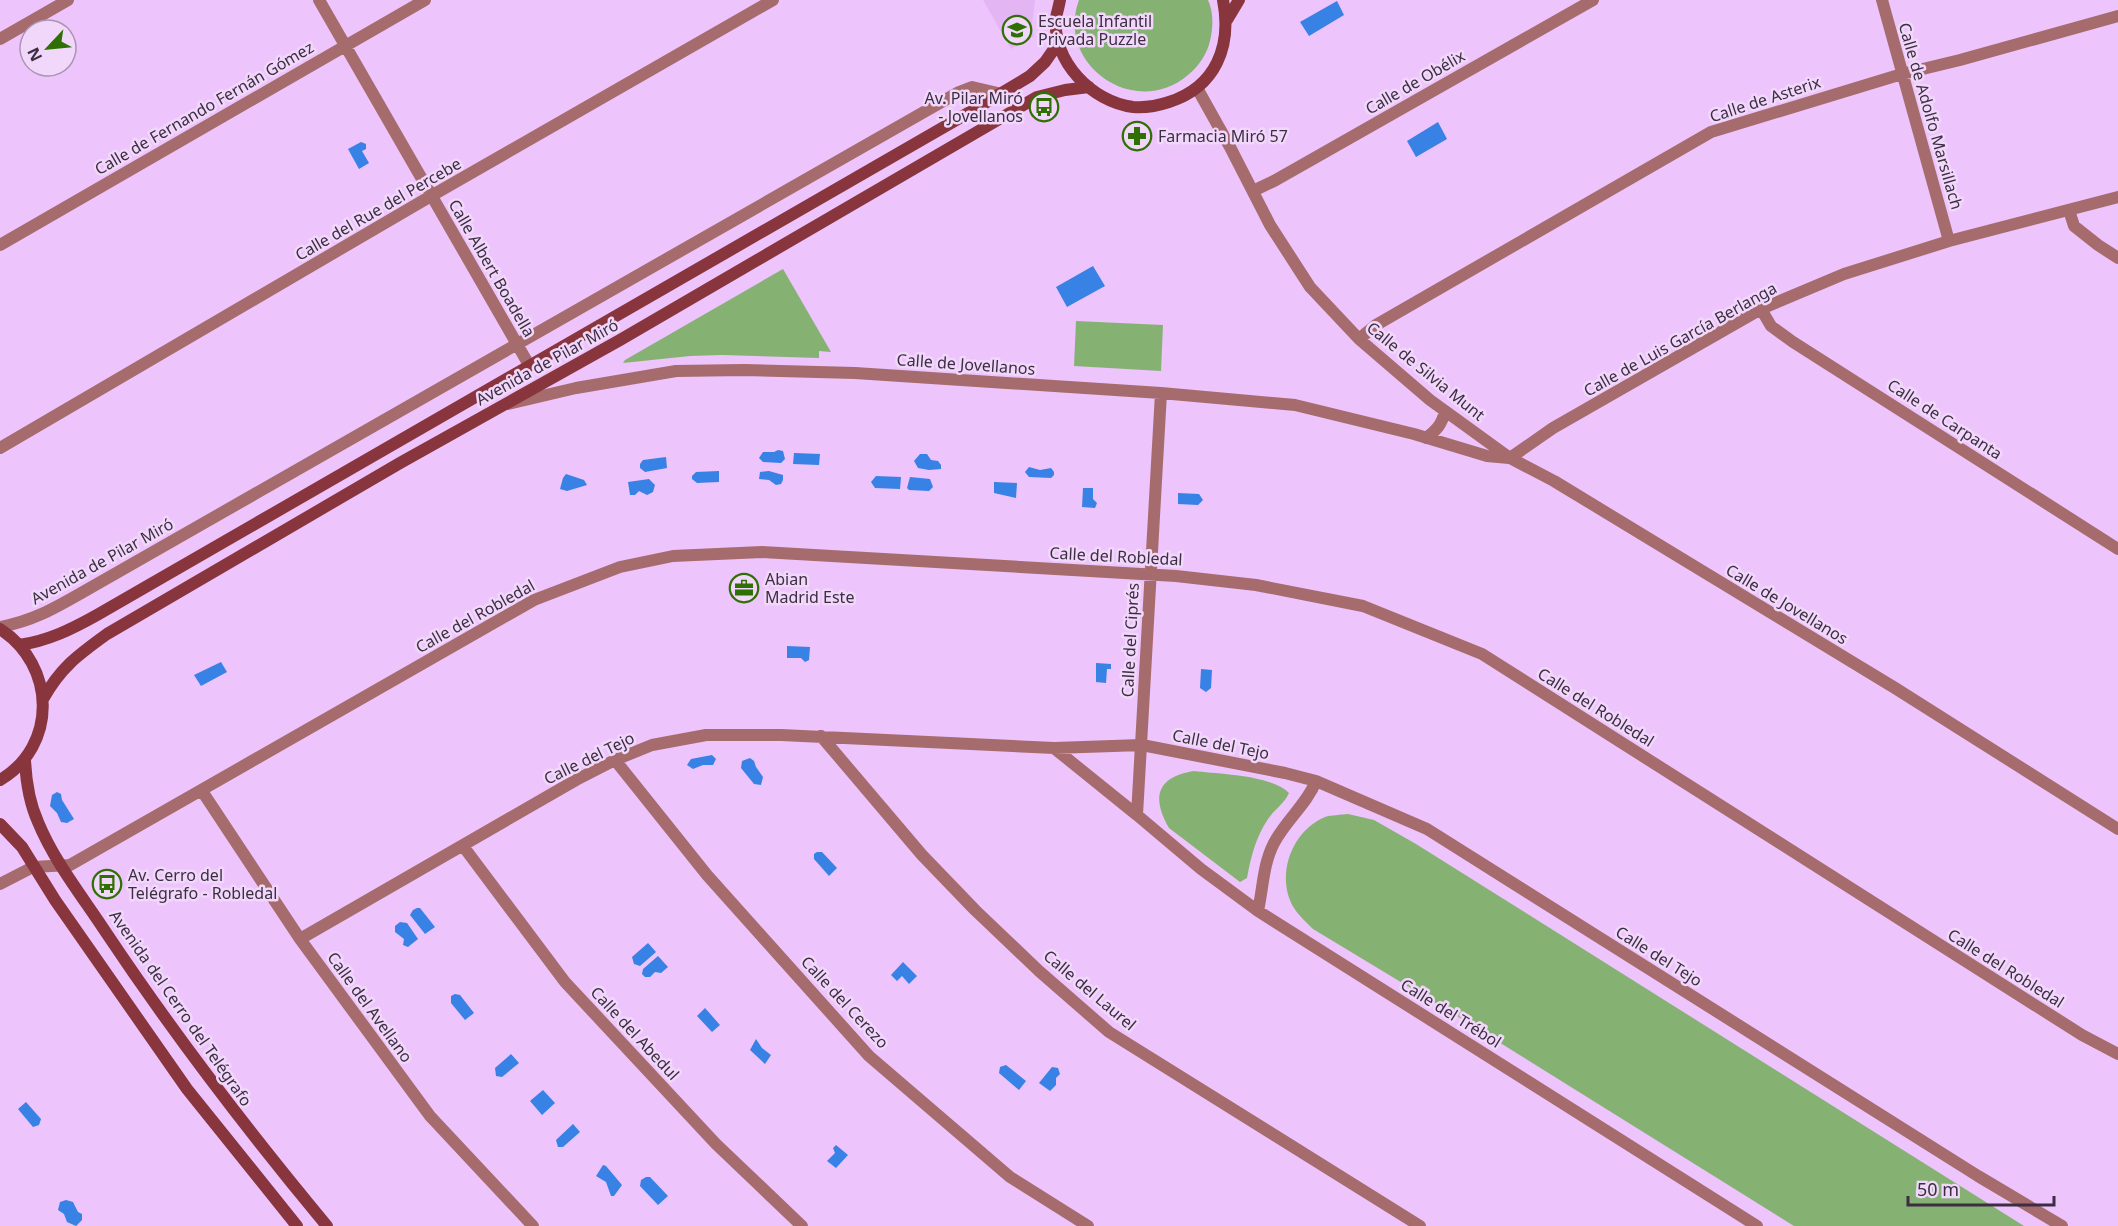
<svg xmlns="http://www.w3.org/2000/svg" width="2118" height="1226" viewBox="0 0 2118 1226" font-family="'Noto Sans',sans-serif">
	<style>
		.built { fill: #e3b6f3 }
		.green { fill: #85b273 }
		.water { fill: #3881e5 }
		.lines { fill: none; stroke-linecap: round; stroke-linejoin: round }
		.street { stroke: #a66b6d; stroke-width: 12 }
		.secondary { stroke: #88353d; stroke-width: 12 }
		.labels { text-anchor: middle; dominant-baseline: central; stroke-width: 5; stroke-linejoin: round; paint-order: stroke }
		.poi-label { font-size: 16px; fill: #3d2d43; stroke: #f1d8fa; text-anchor: start }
		.street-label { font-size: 16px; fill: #3d2d43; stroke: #f1d8fa }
	</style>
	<rect width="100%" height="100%" fill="#edc4fc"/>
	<path class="built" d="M 983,0 L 1035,0 L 1032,24 L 1034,36 L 1011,49 Z"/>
	<path class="green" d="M 1079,0 L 1208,0 C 1214,13 1213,28 1210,41 C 1207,54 1199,66 1188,75 C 1135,120 1055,65 1079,0 Z
		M 783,269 L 831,352 L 819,351 L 819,358 L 722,355 L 690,356 L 623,363 L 625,360 Z
		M 1076,321 L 1163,325 L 1161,371 L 1074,366 Z
		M 1194,771 C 1218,774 1272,775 1289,793 C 1284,804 1275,809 1268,819 C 1256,837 1251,856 1247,878 L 1240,882 L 1169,828 C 1151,797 1157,777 1194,771 Z
		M 1348,814 L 1374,820 L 1416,844 L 2024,1226 L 1794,1226 L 1462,1019 L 1313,929 C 1307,923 1299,916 1294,908 C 1275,877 1291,831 1325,817 C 1331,815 1341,815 1348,814 Z"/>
	<path class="water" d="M 1337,1 L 1344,15 L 1309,36 L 1300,22 Z
		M 1438,122 L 1447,139 L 1416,157 L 1407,141 Z
		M 361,142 L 366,144 L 366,149 L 362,151 L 369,163 L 359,169 L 348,149 Z
		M 1093,266 L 1105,286 L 1067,307 L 1056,287 Z
		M 778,450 L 783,451 L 785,459 L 781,463 L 763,462 L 759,458 L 763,452 L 774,452 Z
		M 794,453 L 820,454 L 819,465 L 793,464 Z
		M 920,454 L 927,454 L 931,460 L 938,461 L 941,465 L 941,469 L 929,470 L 918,468 L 914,461 Z
		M 666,457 L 667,468 L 645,472 L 640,468 L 640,464 L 643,460 Z
		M 1029,467 L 1040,470 L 1051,468 L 1054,472 L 1054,475 L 1051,478 L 1029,477 L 1025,472 Z
		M 719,471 L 719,482 L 697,483 L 692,479 L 692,476 L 696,472 Z
		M 769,471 L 783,475 L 783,480 L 781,484 L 776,485 L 769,480 L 759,479 L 760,472 Z
		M 566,474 L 584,480 L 587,485 L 567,491 L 560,489 L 563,478 Z
		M 876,476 L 901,477 L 900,489 L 875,488 L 871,482 Z
		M 910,477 L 930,479 L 933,487 L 929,491 L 909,490 L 907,488 Z
		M 649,479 L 655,485 L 653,492 L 647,495 L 639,491 L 635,495 L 630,495 L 628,482 Z
		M 994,482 L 1017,483 L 1016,498 L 994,493 Z
		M 1083,488 L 1093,488 L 1093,499 L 1097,503 L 1095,508 L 1082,507 Z
		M 1178,493 L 1199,494 L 1203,500 L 1198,505 L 1178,504 Z
		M 787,646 L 810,647 L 809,660 L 805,662 L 801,658 L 787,658 Z
		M 221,662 L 227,672 L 201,686 L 194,675 Z
		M 1096,663 L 1111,664 L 1111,669 L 1107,669 L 1106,683 L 1096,682 Z
		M 1201,669 L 1212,670 L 1211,688 L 1206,692 L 1200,688 Z
		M 712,755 L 716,759 L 713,765 L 703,765 L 693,769 L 687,765 L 691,759 Z
		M 750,758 L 754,761 L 756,767 L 763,777 L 761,785 L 754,784 L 741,768 L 742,761 Z
		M 57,792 L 61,794 L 62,800 L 74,819 L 67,823 L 61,822 L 57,813 L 50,806 L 52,795 Z
		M 817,852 L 822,852 L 837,868 L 829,876 L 814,859 L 814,854 Z
		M 417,908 L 420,908 L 435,927 L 425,934 L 410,915 L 413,910 Z
		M 400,922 L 407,923 L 418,939 L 408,947 L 403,945 L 404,939 L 395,932 L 395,926 Z
		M 648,943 L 656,952 L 640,966 L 634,964 L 632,957 Z
		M 658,956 L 668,967 L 661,973 L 655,972 L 650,977 L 645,977 L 642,974 L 643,969 Z
		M 903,962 L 917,976 L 909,984 L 902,976 L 897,981 L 891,975 Z
		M 455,994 L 460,995 L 474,1013 L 465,1020 L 451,1003 L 451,996 Z
		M 705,1008 L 720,1025 L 712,1032 L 697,1016 Z
		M 756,1039 L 762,1048 L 771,1055 L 765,1064 L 750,1050 Z
		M 511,1054 L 519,1063 L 502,1077 L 496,1076 L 495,1068 Z
		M 1006,1065 L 1026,1081 L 1019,1090 L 999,1073 L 1000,1067 Z
		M 1052,1067 L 1058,1068 L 1060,1074 L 1056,1078 L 1056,1085 L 1050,1091 L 1039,1083 Z
		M 543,1090 L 555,1103 L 542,1115 L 530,1101 Z
		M 26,1102 L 41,1119 L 39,1125 L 33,1127 L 18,1109 Z
		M 573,1124 L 580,1132 L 563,1147 L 558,1147 L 556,1140 Z
		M 836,1145 L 848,1155 L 836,1168 L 827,1161 L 835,1153 L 833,1148 Z
		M 603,1165 L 606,1166 L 622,1185 L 614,1196 L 611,1196 L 606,1182 L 596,1176 Z
		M 646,1177 L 650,1177 L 668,1196 L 658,1205 L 640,1186 L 641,1180 Z
		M 66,1200 L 73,1202 L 78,1212 L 82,1214 L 82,1220 L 76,1226 L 67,1222 L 64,1214 L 58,1210 L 60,1202 Z"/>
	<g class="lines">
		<path class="street" d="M 319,0 L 529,365
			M 1882,0 L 1949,241
			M 0,39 L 68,0
			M 1197,88 L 1230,147 L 1270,225 L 1310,287 L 1359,339 L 1430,400 L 1510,458 L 1554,481 L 1895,688 L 2118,829
			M 1253,191 L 1274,181 L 1593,0
			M 2069,210 L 2074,226 L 2098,245 L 2118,258
			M 0,245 L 425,0
			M 1761,309 L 1771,326 L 1793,342 L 2118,549
			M 1359,339 L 1376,325 L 1711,132 L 1902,74 L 1960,60 L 2118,16
			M 1161,393 L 1137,815 L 1201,869 L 1258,911 L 1757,1226
			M 508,404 L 576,388 L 676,371 L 744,370 L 855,373 L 1161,393 L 1295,405 L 1414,434 L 1487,456 L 1509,458
			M 1426,438 C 1437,430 1442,424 1445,411
			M 0,448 L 431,196 L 773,0
			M 1510,458 L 1553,428 L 1761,309 L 1844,274 L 1949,241 L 2118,197
			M 0,627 C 33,621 55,608 83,592 L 959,92 L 972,87 L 1002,94
			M 821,736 L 922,855 L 975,910 L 1039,971 L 1109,1032 L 1420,1226
			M 1054,748 L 1137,815
			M 615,760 L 707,875 L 869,1056 L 1010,1177 L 1088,1226
			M 202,791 L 300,939 L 430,1116 L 533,1226
			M 463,846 L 565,982 L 716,1144 L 802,1226
			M 0,884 L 33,867 L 70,865 L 534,600 L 620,567 L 673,556 L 762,552 L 1176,576 L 1256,585 L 1363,606 L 1482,654 L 2082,1035 L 2118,1054
			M 1258,911 C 1263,888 1263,864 1274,843 C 1286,820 1307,804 1316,781
			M 300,939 L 576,780 L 615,760 L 652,745 L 706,735 L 781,735 L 1054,748 L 1142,745 L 1285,773 L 1316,781 L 1427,829 L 1978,1176 L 2062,1226"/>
		<path class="secondary" d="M 1060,0 C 1059,6 1057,12 1056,18 C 1052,61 1092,102 1133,107 C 1146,108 1157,106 1169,102 C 1216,87 1232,46 1223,0
			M 1227,20 L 1239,0
			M 0,629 C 56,665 58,746 0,780
			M 19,645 C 48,641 72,629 97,615 L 970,112 L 1030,76 L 1045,62 L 1059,42
			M 43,699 C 61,667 78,655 107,634 L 400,463 L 620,340 L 1037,97 L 1065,90 L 1089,87
			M 25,760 C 26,781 29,802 38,822 C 54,861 82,896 105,931 C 173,1033 248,1131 327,1226
			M 0,824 L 22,847 L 55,900 L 187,1089 L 297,1226"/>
	</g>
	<defs>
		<g id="school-ring" transform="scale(1.5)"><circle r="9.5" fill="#f1d8fa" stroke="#306f03" stroke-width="1.5"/><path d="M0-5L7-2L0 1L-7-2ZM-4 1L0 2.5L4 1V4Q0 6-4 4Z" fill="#306f03"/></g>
		<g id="bus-ring" transform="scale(1.5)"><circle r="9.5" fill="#f1d8fa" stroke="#306f03" stroke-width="1.5"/><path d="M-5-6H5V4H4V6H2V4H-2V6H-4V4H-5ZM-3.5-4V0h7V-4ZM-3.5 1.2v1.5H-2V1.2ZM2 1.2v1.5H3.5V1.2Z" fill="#306f03"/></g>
		<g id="pharmacy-ring" transform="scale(1.5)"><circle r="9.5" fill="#f1d8fa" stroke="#306f03" stroke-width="1.5"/><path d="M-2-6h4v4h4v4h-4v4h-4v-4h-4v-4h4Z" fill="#306f03"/></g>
		<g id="office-ring" transform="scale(1.5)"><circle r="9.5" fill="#f1d8fa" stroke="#306f03" stroke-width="1.5"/><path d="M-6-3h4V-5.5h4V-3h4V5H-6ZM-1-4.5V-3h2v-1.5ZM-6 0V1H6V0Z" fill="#306f03"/></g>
	</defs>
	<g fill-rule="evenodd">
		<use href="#school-ring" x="1017" y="30"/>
		<use href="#bus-ring" x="1044" y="107"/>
		<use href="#pharmacy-ring" x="1137" y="136"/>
		<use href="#office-ring" x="744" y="588"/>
		<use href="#bus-ring" x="107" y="884"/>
	</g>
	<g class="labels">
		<g class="poi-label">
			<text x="1038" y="21">Escuela Infantil<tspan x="1038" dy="18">Privada Puzzle</tspan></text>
			<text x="1023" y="98" text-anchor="end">Av. Pilar Miró<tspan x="1023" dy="18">- Jovellanos</tspan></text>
			<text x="1158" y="136">Farmacia Miró 57</text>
			<text x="765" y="579">Abian<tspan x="765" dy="18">Madrid Este</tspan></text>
			<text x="128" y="875">Av. Cerro del<tspan x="128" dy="18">Telégrafo - Robledal</tspan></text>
		</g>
		<g class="street-label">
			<text transform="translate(1415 82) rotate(-30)">Calle de Obélix</text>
			<text transform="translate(1765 99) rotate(-18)">Calle de Asterix</text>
			<text transform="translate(204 108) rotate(-30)">Calle de Fernando Fernán Gómez</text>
			<text transform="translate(1931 116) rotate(74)">Calle de Adolfo Marsillach</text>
			<text transform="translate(378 209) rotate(-30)">Calle del Rue del Percebe</text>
			<text transform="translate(492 268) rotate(60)">Calle Albert Boadella</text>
			<text transform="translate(1680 339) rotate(-29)">Calle de Luis García Berlanga</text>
			<text transform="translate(547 362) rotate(-29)">Avenida de Pilar Miró</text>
			<text transform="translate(966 364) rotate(4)">Calle de Jovellanos</text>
			<text transform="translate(1426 371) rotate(39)">Calle de Silvia Munt</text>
			<text transform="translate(1945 419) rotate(33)">Calle de Carpanta</text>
			<text transform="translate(1116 556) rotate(3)">Calle del Robledal</text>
			<text transform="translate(102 561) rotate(-29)">Avenida de Pilar Miró</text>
			<text transform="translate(1787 604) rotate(31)">Calle de Jovellanos</text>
			<text transform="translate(475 616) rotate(-29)">Calle del Robledal</text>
			<text transform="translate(1130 640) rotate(-87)">Calle del Ciprés</text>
			<text transform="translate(1596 707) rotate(32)">Calle del Robledal</text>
			<text transform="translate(1221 744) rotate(11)">Calle del Tejo</text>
			<text transform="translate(589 758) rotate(-26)">Calle del Tejo</text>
			<text transform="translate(1659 956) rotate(32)">Calle del Tejo</text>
			<text transform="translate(2006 968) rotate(32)">Calle del Robledal</text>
			<text transform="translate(1090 990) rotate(40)">Calle del Laurel</text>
			<text transform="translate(845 1002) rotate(47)">Calle del Cerezo</text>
			<text transform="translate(370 1007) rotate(54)">Calle del Avellano</text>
			<text transform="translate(181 1008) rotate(55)">Avenida del Cerro del Telégrafo</text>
			<text transform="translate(1451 1013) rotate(32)">Calle del Trébol</text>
			<text transform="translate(635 1033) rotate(47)">Calle del Abedul</text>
		</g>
	</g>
	<g transform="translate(48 48) rotate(244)"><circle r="28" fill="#f1d8fa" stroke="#a994b1" stroke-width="1.5"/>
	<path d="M0-4.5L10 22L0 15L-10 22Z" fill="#306f03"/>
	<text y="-9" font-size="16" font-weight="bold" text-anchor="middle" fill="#3d2d43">N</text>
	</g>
	<path d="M1908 1196v9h146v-9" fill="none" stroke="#3d2d43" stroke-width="3"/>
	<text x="1917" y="1196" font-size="18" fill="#3d2d43" stroke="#f1d8fa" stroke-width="4.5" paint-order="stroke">50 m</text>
</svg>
